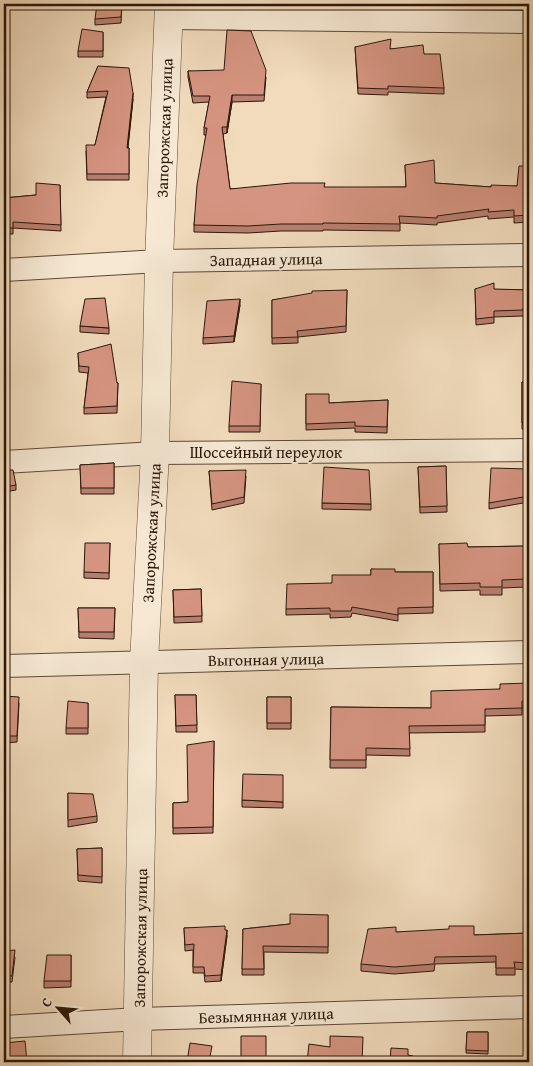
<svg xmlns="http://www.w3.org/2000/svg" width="533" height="1066" viewBox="0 0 533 1066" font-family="'Gentium Book Plus',serif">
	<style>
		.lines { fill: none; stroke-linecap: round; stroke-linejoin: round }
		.minor-casing { stroke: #5d4836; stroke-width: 24 }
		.tertiary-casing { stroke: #5d4836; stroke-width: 29 }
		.minor { stroke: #f6e8d3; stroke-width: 22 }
		.tertiary { stroke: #f6e8d3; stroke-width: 28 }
		.wall { fill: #b77f6f; stroke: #2c1709 }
		.shaded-wall { fill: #95685a; stroke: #2c1709 }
		.building { fill: #d59481; stroke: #2c1709 }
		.labels { text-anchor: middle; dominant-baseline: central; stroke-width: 4; stroke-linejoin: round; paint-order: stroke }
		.street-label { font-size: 16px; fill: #2c1709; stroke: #f6e8d3 }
	</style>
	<rect width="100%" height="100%" fill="#f1dbbc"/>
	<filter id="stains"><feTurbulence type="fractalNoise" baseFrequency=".004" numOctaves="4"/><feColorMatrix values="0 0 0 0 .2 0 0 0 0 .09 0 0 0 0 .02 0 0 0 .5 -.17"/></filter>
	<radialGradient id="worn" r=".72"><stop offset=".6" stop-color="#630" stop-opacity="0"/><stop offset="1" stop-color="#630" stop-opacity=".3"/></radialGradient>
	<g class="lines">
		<g class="minor-casing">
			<path id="minor" d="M 169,18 L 529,22
				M 4,270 L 159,261 L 529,255
				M 4,462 L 155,453 L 529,450
				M 4,666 L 529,652
				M 4,1027 L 139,1019 L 529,1007"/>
		</g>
		<g class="tertiary-casing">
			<path id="tertiary" d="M 137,1062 L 144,662 L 155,453 L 159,261 L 169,4"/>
		</g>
		<use href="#minor" class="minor"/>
		<use href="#tertiary" class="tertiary"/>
	</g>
	<path class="wall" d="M 122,4 L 121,23 L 95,25 L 95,19 Z
		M 103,32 L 103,57 L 78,57 L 78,51 Z
		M 355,47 L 391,49 L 424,54 L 444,88 L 444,94 L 388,92 L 388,95 L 358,94 Z
		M 98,66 L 133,99 L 128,148 L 129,148 L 129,180 L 87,180 L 86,151 L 95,145 L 106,97 L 87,98 L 87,92 Z
		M 188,71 L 266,77 L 264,101 L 232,102 L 227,133 L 223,134 L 230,189 L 406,187 L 405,165 L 435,183 L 491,187 L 517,186 L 529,166 L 529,222 L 514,223 L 514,217 L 488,219 L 488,216 L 437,223 L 437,225 L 400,223 L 400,231 L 323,230 L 323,231 L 281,231 L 248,233 L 194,232 L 194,225 L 206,135 L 204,135 L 204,128 L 209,102 L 193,103 L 188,77 Z
		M 60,185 L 61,231 L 13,228 L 13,234 L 4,234 L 4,198 L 36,195 Z
		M 475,289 L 529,290 L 529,314 L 523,315 L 523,316 L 494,317 L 494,323 L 476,325 Z
		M 347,290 L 346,332 L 298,337 L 298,343 L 272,344 L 272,300 Z
		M 240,305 L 234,342 L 203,344 L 203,338 Z
		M 80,326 L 109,328 L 109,334 L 80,332 Z
		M 78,353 L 117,383 L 118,383 L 117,413 L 84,414 L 84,408 L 88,373 L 79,372 Z
		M 522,382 L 529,382 L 529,430 L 522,429 Z
		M 261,384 L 260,432 L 229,432 L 229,426 Z
		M 306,394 L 329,403 L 388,400 L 387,433 L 355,432 L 355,428 L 306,430 Z
		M 114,463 L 114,494 L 81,494 L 80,465 Z
		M 446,466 L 447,512 L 420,513 L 418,467 Z
		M 529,469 L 529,502 L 489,509 L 489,503 L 525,470 Z
		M 4,470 L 16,485 L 16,490 L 4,492 Z
		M 209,471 L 246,476 L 244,503 L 212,510 Z
		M 322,503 L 371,504 L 371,510 L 322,509 Z
		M 110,543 L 109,579 L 84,578 L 84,572 Z
		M 439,544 L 468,547 L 529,546 L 529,582 L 526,587 L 502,588 L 502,595 L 480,595 L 480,590 L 440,591 Z
		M 371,569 L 395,572 L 433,572 L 433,613 L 398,614 L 398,621 L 352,613 L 351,617 L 330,618 L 330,614 L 286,615 L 286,609 L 332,583 L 371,575 Z
		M 201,589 L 202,622 L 174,623 L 173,590 Z
		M 78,608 L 115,608 L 114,639 L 79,638 Z
		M 529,683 L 529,709 L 522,708 L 522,715 L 485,716 L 485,732 L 409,733 L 410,756 L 366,755 L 366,768 L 330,768 L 331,707 L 431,708 L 500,689 Z
		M 175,695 L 196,695 L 197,732 L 176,732 Z
		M 4,696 L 19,703 L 17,742 L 4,743 Z
		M 267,697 L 291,697 L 291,729 L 267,729 Z
		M 88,703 L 88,734 L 66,734 L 66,728 Z
		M 214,741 L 213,833 L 173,834 L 173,803 L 188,802 Z
		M 68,793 L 97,816 L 97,822 L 68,827 Z
		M 242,800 L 283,802 L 283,808 L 242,807 Z
		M 102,848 L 102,883 L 78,881 L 77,849 Z
		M 328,915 L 328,953 L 264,952 L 264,975 L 242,975 L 243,929 L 290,924 Z
		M 184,928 L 225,930 L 227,936 L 221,981 L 205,982 L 204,973 L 193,973 L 193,950 L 185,951 Z
		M 396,932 L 474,935 L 529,933 L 529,970 L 515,969 L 515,975 L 496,975 L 496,962 L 435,964 L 434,971 L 394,974 L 361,971 L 361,964 Z
		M 4,951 L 15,957 L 12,982 L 4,982 Z
		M 71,955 L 71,987 L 44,988 L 44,981 Z
		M 467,1032 L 488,1032 L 488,1054 L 466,1053 Z"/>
	<path class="shaded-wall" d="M 133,93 L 133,99 L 127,154 L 127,148 Z
		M 232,95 L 232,102 L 227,133 L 227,127 Z
		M 240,299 L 240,305 L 234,342 L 234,336 Z
		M 529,574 L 529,582 L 526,587 L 526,579 Z
		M 227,930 L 227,936 L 221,981 L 221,975 Z"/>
	<path class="building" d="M 97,4 L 122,4 L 121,17 L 95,19 Z
		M 82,29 L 103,32 L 103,51 L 78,51 Z
		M 227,30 L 251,31 L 266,70 L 264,95 L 232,95 L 227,127 L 222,127 L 230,189 L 291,183 L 325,183 L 324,187 L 406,187 L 405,165 L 434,160 L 435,183 L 491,187 L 491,185 L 517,186 L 519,166 L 529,166 L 529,215 L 514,216 L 514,210 L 488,212 L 489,209 L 437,216 L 437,218 L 399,216 L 400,224 L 323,223 L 323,224 L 281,224 L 248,226 L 194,225 L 197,185 L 207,128 L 204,128 L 210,96 L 193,96 L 188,71 L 224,70 Z
		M 391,39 L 390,49 L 423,45 L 424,54 L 440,54 L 444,88 L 388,86 L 388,89 L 358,88 L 355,47 Z
		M 98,66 L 129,68 L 133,93 L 127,148 L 129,148 L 129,174 L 87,174 L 86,145 L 95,145 L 108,91 L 87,92 Z
		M 36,183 L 60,185 L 61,225 L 13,222 L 13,228 L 4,228 L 4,198 L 36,195 Z
		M 494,283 L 494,289 L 529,290 L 529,308 L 523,308 L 523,310 L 494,311 L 494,317 L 476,319 L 475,289 Z
		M 347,290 L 346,326 L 297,331 L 298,337 L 272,338 L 272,300 L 312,293 L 312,291 Z
		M 105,298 L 109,328 L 80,326 L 85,299 Z
		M 240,299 L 234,336 L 203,338 L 207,301 Z
		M 111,344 L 117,383 L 118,383 L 117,406 L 84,408 L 89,367 L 79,366 L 78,353 Z
		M 232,381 L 261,384 L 260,426 L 229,426 Z
		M 522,382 L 529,382 L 529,423 L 522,423 Z
		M 306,394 L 329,394 L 329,403 L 388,400 L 387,427 L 355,426 L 355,422 L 306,424 Z
		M 114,463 L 114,488 L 81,488 L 80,465 Z
		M 446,466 L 447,506 L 420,507 L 418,467 Z
		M 324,467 L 369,470 L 371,504 L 322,503 Z
		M 491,468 L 529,469 L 529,496 L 489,503 Z
		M 4,470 L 13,470 L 16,485 L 4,487 Z
		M 246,470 L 244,497 L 212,504 L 209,471 Z
		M 85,543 L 110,543 L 109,573 L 84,572 Z
		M 467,543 L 468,547 L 529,546 L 529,574 L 526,579 L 502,580 L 502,587 L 480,587 L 480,583 L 440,584 L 439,544 Z
		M 371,569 L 395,569 L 395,572 L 433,572 L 433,607 L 398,608 L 398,615 L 352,607 L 351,611 L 330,611 L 330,608 L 286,609 L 287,584 L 332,583 L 332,575 L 371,575 Z
		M 201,589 L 202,616 L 174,617 L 173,590 Z
		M 78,608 L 115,608 L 114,632 L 79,632 Z
		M 529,683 L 529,702 L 522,701 L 522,708 L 485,709 L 485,725 L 409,726 L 410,749 L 366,748 L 366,760 L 330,760 L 331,707 L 431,708 L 431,691 L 500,689 L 500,684 Z
		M 175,695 L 196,695 L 197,725 L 176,726 Z
		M 4,696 L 19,697 L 17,736 L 4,736 Z
		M 267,697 L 291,697 L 291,723 L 267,723 Z
		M 68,701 L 88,703 L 88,728 L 66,728 Z
		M 214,741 L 213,827 L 173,828 L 173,803 L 188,802 L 187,745 Z
		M 243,774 L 283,775 L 283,802 L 242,800 Z
		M 68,793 L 93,794 L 97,816 L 68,820 Z
		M 102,848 L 102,877 L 78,875 L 77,849 Z
		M 290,914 L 328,915 L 328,947 L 263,946 L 264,969 L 242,969 L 243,929 L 290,924 Z
		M 225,926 L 225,930 L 227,930 L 221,975 L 205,976 L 204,967 L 193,967 L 194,944 L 185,945 L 184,928 Z
		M 449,926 L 474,926 L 474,935 L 529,933 L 529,963 L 514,962 L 515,968 L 496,968 L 496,956 L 435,957 L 434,964 L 394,967 L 361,964 L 368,929 L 396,927 L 396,932 L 449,929 Z
		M 15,950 L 12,976 L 4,976 L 4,951 Z
		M 47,955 L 71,955 L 71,981 L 44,981 Z
		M 467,1032 L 488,1032 L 488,1051 L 466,1050 Z
		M 528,1034 L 529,1034 L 529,1059 L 528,1059 Z
		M 241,1036 L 266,1036 L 266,1062 L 241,1062 Z
		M 330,1036 L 363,1037 L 362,1062 L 307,1062 L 309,1044 L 330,1047 Z
		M 25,1041 L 27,1062 L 4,1062 L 4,1043 Z
		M 190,1043 L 212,1046 L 209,1062 L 187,1062 Z
		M 391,1048 L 408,1049 L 408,1055 L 413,1056 L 413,1062 L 390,1062 Z"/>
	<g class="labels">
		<g class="street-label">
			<text transform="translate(164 128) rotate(-88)">Запорожская улица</text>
			<text transform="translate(266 259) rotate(-1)">Западная улица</text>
			<text x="266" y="452">Шоссейный переулок</text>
			<text transform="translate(151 533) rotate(-87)">Запорожская улица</text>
			<text transform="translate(266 659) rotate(-1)">Выгонная улица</text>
			<text transform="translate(140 938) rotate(-89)">Запорожская улица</text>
			<text transform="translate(266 1015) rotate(-2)">Безымянная улица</text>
		</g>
	</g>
	<rect width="533" height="1066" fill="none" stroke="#f1dbbc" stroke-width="20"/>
	<rect x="5" y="5" width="523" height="1056" fill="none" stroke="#2c1709" stroke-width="2.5"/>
	<rect x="10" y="10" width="513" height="1046" fill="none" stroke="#2c1709"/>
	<g transform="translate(58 1008) rotate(297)" stroke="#f6e8d3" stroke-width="4" paint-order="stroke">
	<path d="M0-4L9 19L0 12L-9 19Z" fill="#2c1709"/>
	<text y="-8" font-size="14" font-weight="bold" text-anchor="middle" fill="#2c1709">С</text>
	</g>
	<rect width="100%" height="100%" filter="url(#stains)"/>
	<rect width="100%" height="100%" fill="url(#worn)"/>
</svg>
